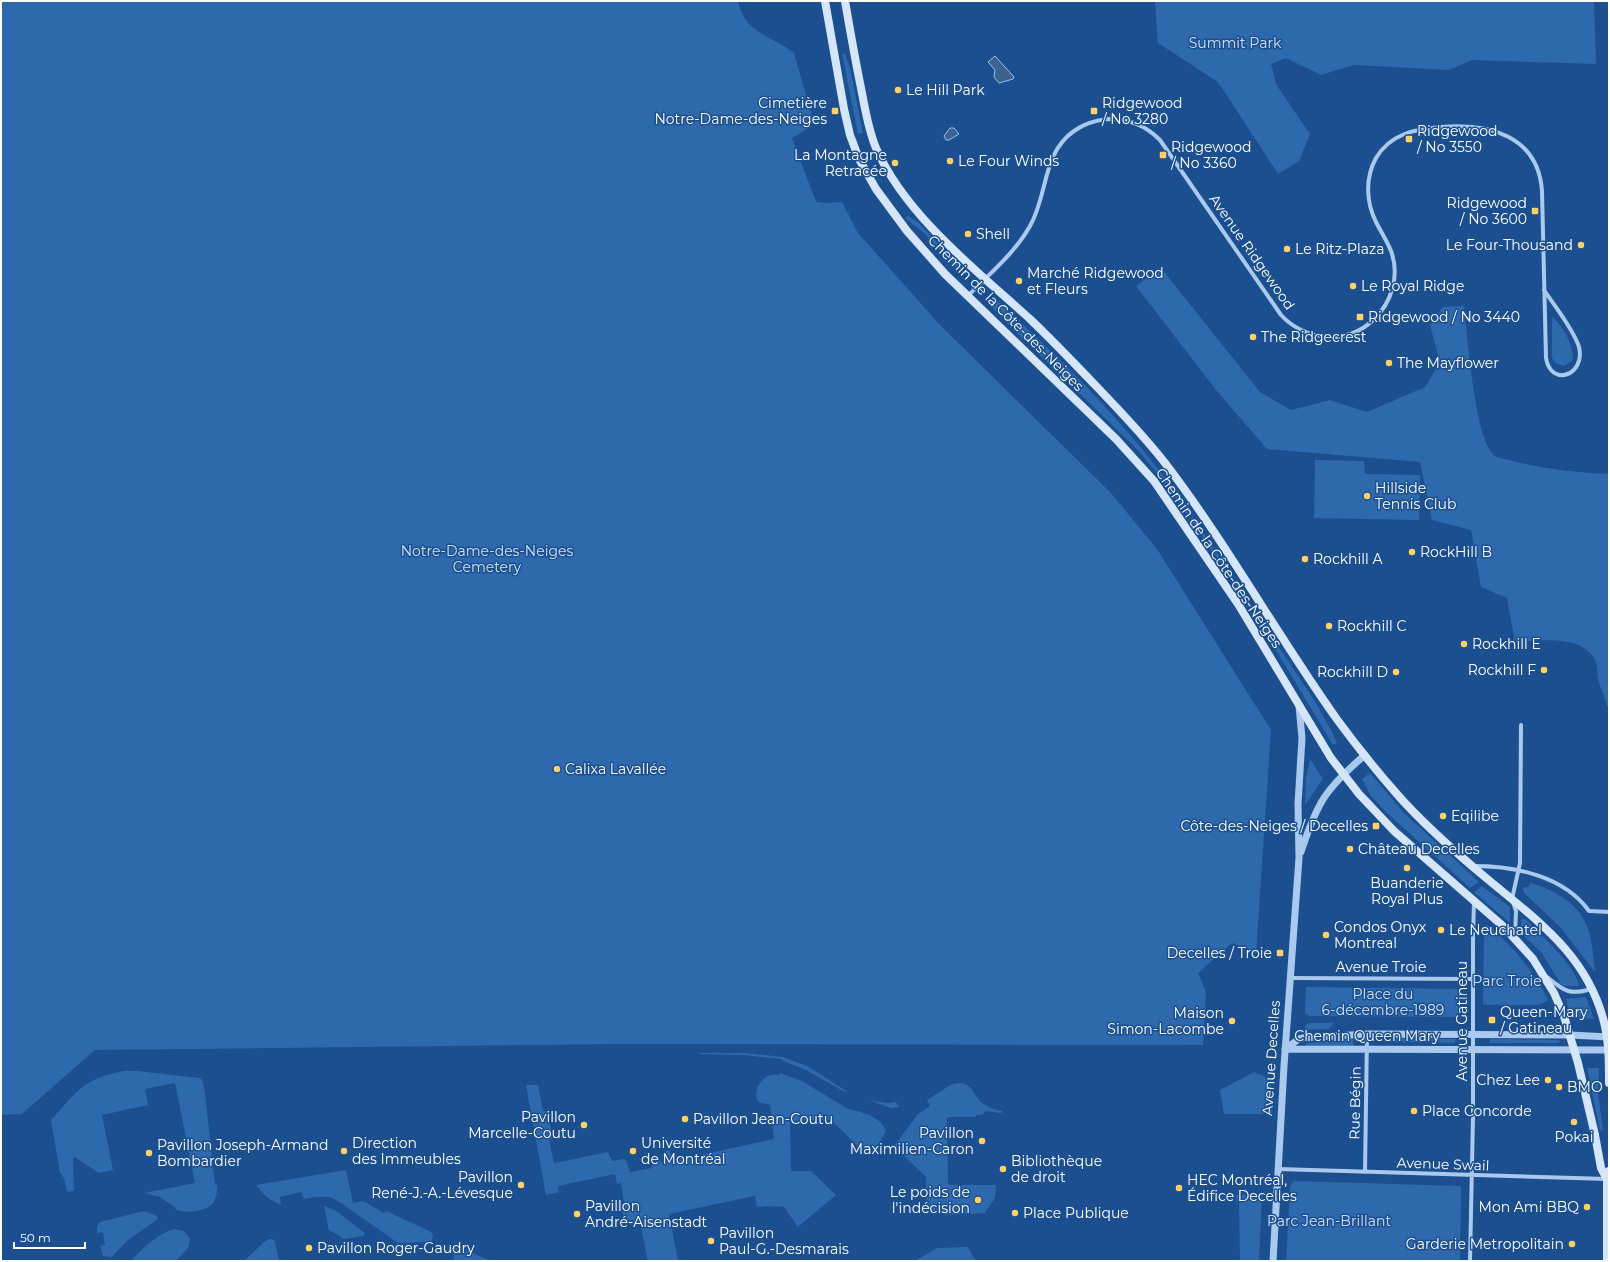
<svg xmlns="http://www.w3.org/2000/svg" width="1610" height="1262" viewBox="0 0 1610 1262" font-family="Montserrat,sans-serif">
	<style>
		.green { fill: #2e69ad }
		.water { fill: #3c6290; stroke: #9cc4f0 }
		.lines { fill: none; stroke-linecap: round; stroke-linejoin: round }
		.minor { stroke: #a9c9ee; stroke-width: 4 }
		.tertiary { stroke: #a9c9ee; stroke-width: 7 }
		.secondary { stroke: #d6e6fa; stroke-width: 8 }
		.poi-dot { fill: #ffd166; stroke: #1b4f8f; stroke-width: 1.5 }
		.labels { text-anchor: middle; dominant-baseline: central; stroke-width: 3; stroke-linejoin: round; paint-order: stroke }
		.park-label { font-size: 14px; fill: #cfe3fa; stroke: #1b4f8f }
		.poi-label { font-size: 14px; fill: #fff; stroke: #1b4f8f; text-anchor: start }
		.street-label { font-size: 14px; fill: #fff; stroke: #1b4f8f }
	</style>
	<rect width="100%" height="100%" fill="#1b4f8f"/>
	<path class="green" d="M 1,1 L 738,1 C 744,33 771,35 794,53 L 812,116 L 811,127 L 792,138 L 816,202 L 827,203 L 842,202 L 858,233 L 940,325 L 1111,493 L 1157,549 L 1271,730 L 1256,953 L 1232,943 L 1198,973 L 1206,992 L 1203,1045 L 625,1044 L 95,1050 L 22,1114 L 1,1115 Z
		M 1155,1 L 1594,1 L 1596,64 L 1472,60 L 1449,70 L 1354,65 L 1321,75 L 1286,58 L 1271,64 L 1277,86 L 1310,134 L 1299,161 L 1278,174 L 1218,82 L 1158,43 Z
		M 842,54 L 845,54 L 850,68 L 863,133 L 858,134 Z
		M 908,216 L 919,223 L 943,249 L 965,271 L 962,274 L 923,232 L 905,218 Z
		M 1161,268 L 1260,392 L 1291,410 L 1330,400 L 1367,412 L 1425,387 L 1440,362 L 1430,325 L 1443,307 L 1464,306 C 1467,332 1475,443 1495,456 C 1499,459 1508,459 1513,461 C 1545,469 1576,473 1609,474 L 1609,707 L 1607,706 C 1605,696 1600,688 1598,679 C 1597,673 1598,663 1594,658 C 1579,634 1540,641 1515,642 L 1507,598 L 1481,587 L 1471,530 L 1432,520 L 1420,462 L 1267,449 L 1216,390 L 1136,286 Z
		M 991,295 C 1065,362 1136,433 1192,515 L 1189,517 L 1160,477 L 1138,450 L 1021,337 L 986,301 Z
		M 1553,318 C 1563,325 1576,349 1572,361 L 1564,366 L 1555,363 L 1552,358 L 1552,319 Z
		M 1315,460 L 1364,461 L 1365,474 L 1420,475 L 1419,520 L 1314,518 Z
		M 1193,517 L 1316,703 L 1331,730 L 1337,743 L 1333,745 L 1247,602 L 1190,519 Z
		M 1310,759 L 1323,779 L 1305,805 L 1306,778 Z
		M 1370,773 L 1404,813 L 1479,882 L 1470,888 L 1387,813 L 1371,796 L 1362,779 Z
		M 1530,883 C 1554,889 1580,904 1588,929 C 1593,943 1593,958 1595,972 L 1560,927 L 1524,893 L 1523,888 L 1529,886 Z
		M 1482,886 L 1510,907 L 1510,923 L 1474,892 Z
		M 1521,919 L 1525,919 C 1542,936 1571,961 1579,984 L 1578,986 L 1564,986 L 1561,984 L 1541,952 L 1522,934 Z
		M 1486,925 C 1492,926 1496,932 1500,936 C 1520,955 1536,976 1548,1000 L 1539,1005 L 1487,1005 L 1483,1004 L 1484,928 Z
		M 1306,987 L 1460,989 L 1461,991 L 1461,1017 L 1309,1016 L 1305,1013 Z
		M 1586,997 L 1594,1019 L 1570,1018 L 1566,999 Z
		M 1309,1023 L 1334,1023 L 1329,1029 L 1304,1030 L 1306,1025 Z
		M 1384,1038 L 1455,1039 L 1455,1043 L 1384,1042 Z
		M 1353,1039 L 1353,1047 L 1306,1046 L 1306,1043 Z
		M 1490,1039 L 1560,1040 L 1559,1043 L 1490,1043 Z
		M 698,1053 L 746,1053 L 783,1057 L 807,1066 L 848,1092 L 843,1091 L 806,1070 L 783,1061 L 781,1059 L 743,1055 L 700,1054 Z
		M 1587,1068 L 1599,1068 L 1598,1093 L 1603,1130 L 1600,1131 Z
		M 124,1071 L 137,1071 L 200,1078 L 203,1082 L 205,1094 L 215,1185 L 217,1185 C 217,1191 217,1199 212,1204 C 205,1212 184,1214 175,1209 L 176,1208 L 160,1197 L 144,1193 L 195,1183 L 175,1083 L 145,1089 L 148,1105 L 102,1115 L 113,1170 L 99,1173 L 74,1157 L 73,1164 L 74,1191 L 67,1192 L 64,1178 L 60,1173 L 51,1120 C 76,1093 83,1078 124,1071 Z
		M 1254,1072 L 1265,1077 L 1273,1088 L 1272,1114 L 1224,1114 L 1220,1090 Z
		M 780,1073 L 802,1081 L 848,1109 C 860,1111 882,1117 886,1131 L 878,1145 L 872,1148 L 866,1154 L 831,1120 L 790,1121 L 791,1171 L 811,1171 L 836,1195 L 798,1227 L 784,1207 L 770,1206 L 757,1207 L 755,1196 L 669,1214 L 678,1261 L 648,1261 L 640,1223 L 625,1225 L 622,1210 L 625,1208 L 621,1183 L 617,1184 L 615,1174 L 558,1186 L 559,1192 L 546,1195 L 526,1085 L 538,1085 L 543,1111 L 547,1111 L 553,1138 L 549,1140 L 554,1163 L 608,1152 L 612,1161 L 622,1159 L 626,1160 L 630,1172 L 652,1168 L 652,1161 L 660,1160 L 663,1164 L 666,1163 L 663,1152 L 670,1150 L 672,1161 L 774,1139 L 770,1105 L 758,1102 C 751,1089 765,1071 779,1075 Z
		M 959,1083 C 972,1083 973,1095 982,1103 C 988,1107 995,1110 1003,1111 L 1001,1113 L 986,1111 L 982,1115 L 976,1115 L 976,1117 L 949,1117 L 947,1119 L 948,1184 L 950,1185 L 996,1185 L 995,1198 L 985,1213 L 947,1215 L 928,1212 L 927,1210 L 926,1177 L 894,1146 L 918,1114 L 930,1106 L 927,1100 L 952,1084 Z
		M 868,1100 L 887,1103 L 896,1102 L 899,1107 L 891,1108 Z
		M 346,1170 L 353,1203 L 363,1201 L 384,1213 L 386,1211 L 429,1231 L 433,1234 L 432,1240 L 429,1242 L 398,1243 L 341,1203 L 330,1197 L 316,1197 L 304,1199 L 301,1192 L 280,1197 L 281,1205 C 270,1201 263,1194 256,1185 Z
		M 1294,1181 L 1460,1186 L 1461,1189 L 1460,1261 L 1286,1261 L 1290,1189 L 1291,1184 Z
		M 1236,1195 L 1262,1195 L 1259,1261 L 1240,1261 L 1239,1202 L 1237,1202 Z
		M 324,1206 L 335,1210 L 362,1231 L 365,1233 L 364,1236 L 344,1239 L 333,1232 L 329,1231 Z
		M 144,1211 L 157,1216 L 158,1219 L 128,1240 L 112,1257 L 103,1256 L 100,1246 L 105,1245 L 103,1232 L 97,1233 L 97,1226 L 100,1222 Z
		M 174,1229 L 184,1231 L 190,1239 L 188,1248 L 176,1261 L 131,1261 C 143,1248 157,1234 174,1229 Z
		M 269,1239 L 272,1239 L 275,1241 L 279,1261 L 244,1261 L 264,1242 Z
		M 968,1247 L 976,1261 L 915,1261 L 937,1248 Z
		M 453,1248 L 461,1248 L 491,1261 L 454,1261 Z"/>
	<path class="water" d="M 995,56 L 1014,77 L 1013,79 L 999,83 L 994,77 L 995,70 L 988,62 Z
		M 950,128 L 954,128 L 959,134 L 949,140 L 946,140 L 944,136 Z"/>
	<g class="lines">
		<path class="minor" d="M 968,296 C 989,274 1015,253 1030,226 C 1048,195 1042,153 1074,131 C 1084,124 1096,120 1108,119 C 1129,119 1145,125 1160,140 L 1281,315 C 1293,328 1309,335 1326,337 C 1343,339 1361,332 1373,320 C 1392,303 1400,275 1391,251 C 1387,241 1381,232 1376,222 C 1366,202 1365,178 1376,158 C 1390,134 1415,129 1441,127 C 1488,123 1538,135 1542,191 L 1546,358 C 1551,388 1586,375 1579,347 C 1574,330 1554,305 1544,290
			M 1474,866 C 1515,866 1564,876 1589,911 L 1609,912
			M 1515,937 L 1516,911 L 1512,899 L 1520,863 L 1521,725
			M 1547,977 C 1563,990 1569,996 1591,989
			M 1290,978 L 1473,979
			M 1278,1169 L 1607,1179
			M 1365,1172 L 1367,1034
			M 1470,1261 L 1473,1116 L 1473,936 L 1474,902"/>
		<path class="tertiary" d="M 1301,852 C 1317,803 1325,789 1365,755
			M 1285,1049 L 1299,1039 L 1303,1038 L 1367,1034 L 1570,1035 L 1609,1037
			M 1285,1049 L 1609,1050
			M 1273,1261 L 1284,1066 L 1299,858 L 1298,804 L 1302,738 L 1299,706"/>
		<path class="secondary" d="M 825,1 L 844,109 L 850,135 L 859,159 L 876,189 L 907,231 L 945,274 L 1116,439 L 1154,481 L 1238,604 L 1331,758 L 1359,794 L 1394,831 L 1504,927 L 1533,959 L 1554,993 L 1564,1016 L 1578,1063 L 1595,1135 L 1601,1168 L 1607,1179
			M 845,1 C 850,30 855,59 861,88 C 865,108 868,129 876,148 C 905,215 977,271 1030,319 C 1053,341 1075,364 1097,387 C 1121,412 1144,436 1165,463 C 1227,544 1277,635 1336,718 C 1355,744 1375,769 1396,793 C 1422,823 1454,851 1485,877 C 1535,919 1587,954 1604,1022 C 1609,1042 1609,1062 1609,1083
			M 1607,1261 L 1607,1179 L 1609,1171"/>
	</g>
	<g class="poi-dot">
		<circle cx="898" cy="90" r="4"/>
		<rect x="831" y="107" width="8" height="8" rx="2"/>
		<rect x="1090" y="107" width="8" height="8" rx="2"/>
		<rect x="1405" y="135" width="8" height="8" rx="2"/>
		<rect x="1159" y="151" width="8" height="8" rx="2"/>
		<circle cx="950" cy="161" r="4"/>
		<circle cx="895" cy="163" r="4"/>
		<rect x="1531" y="207" width="8" height="8" rx="2"/>
		<circle cx="968" cy="234" r="4"/>
		<circle cx="1581" cy="245" r="4"/>
		<circle cx="1287" cy="249" r="4"/>
		<circle cx="1019" cy="281" r="4"/>
		<circle cx="1353" cy="286" r="4"/>
		<rect x="1356" y="313" width="8" height="8" rx="2"/>
		<circle cx="1253" cy="337" r="4"/>
		<circle cx="1389" cy="363" r="4"/>
		<circle cx="1367" cy="496" r="4"/>
		<circle cx="1412" cy="552" r="4"/>
		<circle cx="1305" cy="559" r="4"/>
		<circle cx="1329" cy="626" r="4"/>
		<circle cx="1464" cy="644" r="4"/>
		<circle cx="1544" cy="670" r="4"/>
		<circle cx="1396" cy="672" r="4"/>
		<circle cx="557" cy="769" r="4"/>
		<circle cx="1443" cy="816" r="4"/>
		<rect x="1372" y="822" width="8" height="8" rx="2"/>
		<circle cx="1350" cy="849" r="4"/>
		<circle cx="1407" cy="868" r="4"/>
		<circle cx="1441" cy="930" r="4"/>
		<circle cx="1326" cy="935" r="4"/>
		<rect x="1276" y="949" width="8" height="8" rx="2"/>
		<rect x="1488" y="1016" width="8" height="8" rx="2"/>
		<circle cx="1232" cy="1021" r="4"/>
		<circle cx="1548" cy="1080" r="4"/>
		<circle cx="1559" cy="1087" r="4"/>
		<circle cx="1414" cy="1111" r="4"/>
		<circle cx="685" cy="1119" r="4"/>
		<circle cx="1574" cy="1122" r="4"/>
		<circle cx="584" cy="1125" r="4"/>
		<circle cx="982" cy="1141" r="4"/>
		<circle cx="344" cy="1151" r="4"/>
		<circle cx="633" cy="1151" r="4"/>
		<circle cx="149" cy="1153" r="4"/>
		<circle cx="1003" cy="1169" r="4"/>
		<circle cx="521" cy="1185" r="4"/>
		<circle cx="1179" cy="1188" r="4"/>
		<circle cx="978" cy="1200" r="4"/>
		<circle cx="1587" cy="1207" r="4"/>
		<circle cx="1015" cy="1213" r="4"/>
		<circle cx="577" cy="1214" r="4"/>
		<circle cx="711" cy="1241" r="4"/>
		<circle cx="1572" cy="1244" r="4"/>
		<circle cx="309" cy="1248" r="4"/>
	</g>
	<g class="labels">
		<g class="park-label">
			<text x="1235" y="43">Summit Park</text>
			<text x="487" y="551">Notre-Dame-des-Neiges<tspan x="487" dy="16">Cemetery</tspan></text>
			<text x="1507" y="981">Parc Troie</text>
			<text x="1383" y="994">Place du<tspan x="1383" dy="16">6-décembre-1989</tspan></text>
			<text x="1329" y="1221">Parc Jean-Brillant</text>
		</g>
		<g class="poi-label">
			<text x="906" y="90">Le Hill Park</text>
			<text x="827" y="103" text-anchor="end">Cimetière<tspan x="827" dy="16">Notre-Dame-des-Neiges</tspan></text>
			<text x="1102" y="103">Ridgewood<tspan x="1102" dy="16">/ No 3280</tspan></text>
			<text x="1417" y="131">Ridgewood<tspan x="1417" dy="16">/ No 3550</tspan></text>
			<text x="1171" y="147">Ridgewood<tspan x="1171" dy="16">/ No 3360</tspan></text>
			<text x="887" y="155" text-anchor="end">La Montagne<tspan x="887" dy="16">Retracée</tspan></text>
			<text x="958" y="161">Le Four Winds</text>
			<text x="1527" y="203" text-anchor="end">Ridgewood<tspan x="1527" dy="16">/ No 3600</tspan></text>
			<text x="976" y="234">Shell</text>
			<text x="1573" y="245" text-anchor="end">Le Four-Thousand</text>
			<text x="1295" y="249">Le Ritz-Plaza</text>
			<text x="1027" y="273">Marché Ridgewood<tspan x="1027" dy="16">et Fleurs</tspan></text>
			<text x="1361" y="286">Le Royal Ridge</text>
			<text x="1368" y="317">Ridgewood / No 3440</text>
			<text x="1261" y="337">The Ridgecrest</text>
			<text x="1397" y="363">The Mayflower</text>
			<text x="1375" y="488">Hillside<tspan x="1375" dy="16">Tennis Club</tspan></text>
			<text x="1420" y="552">RockHill B</text>
			<text x="1313" y="559">Rockhill A</text>
			<text x="1337" y="626">Rockhill C</text>
			<text x="1472" y="644">Rockhill E</text>
			<text x="1536" y="670" text-anchor="end">Rockhill F</text>
			<text x="1388" y="672" text-anchor="end">Rockhill D</text>
			<text x="565" y="769">Calixa Lavallée</text>
			<text x="1451" y="816">Eqilibe</text>
			<text x="1368" y="826" text-anchor="end">Côte-des-Neiges / Decelles</text>
			<text x="1358" y="849">Château Decelles</text>
			<text x="1407" y="883" text-anchor="middle">Buanderie<tspan x="1407" dy="16">Royal Plus</tspan></text>
			<text x="1334" y="927">Condos Onyx<tspan x="1334" dy="16">Montreal</tspan></text>
			<text x="1449" y="930">Le Neuchatel</text>
			<text x="1272" y="953" text-anchor="end">Decelles / Troie</text>
			<text x="1500" y="1012">Queen-Mary<tspan x="1500" dy="16">/ Gatineau</tspan></text>
			<text x="1224" y="1013" text-anchor="end">Maison<tspan x="1224" dy="16">Simon-Lacombe</tspan></text>
			<text x="1540" y="1080" text-anchor="end">Chez Lee</text>
			<text x="1567" y="1087">BMO</text>
			<text x="1422" y="1111">Place Concorde</text>
			<text x="576" y="1117" text-anchor="end">Pavillon<tspan x="576" dy="16">Marcelle-Coutu</tspan></text>
			<text x="693" y="1119">Pavillon Jean-Coutu</text>
			<text x="974" y="1133" text-anchor="end">Pavillon<tspan x="974" dy="16">Maximilien-Caron</tspan></text>
			<text x="1574" y="1137" text-anchor="middle">Pokai</text>
			<text x="352" y="1143">Direction<tspan x="352" dy="16">des Immeubles</tspan></text>
			<text x="641" y="1143">Université<tspan x="641" dy="16">de Montréal</tspan></text>
			<text x="157" y="1145">Pavillon Joseph-Armand<tspan x="157" dy="16">Bombardier</tspan></text>
			<text x="1011" y="1161">Bibliothèque<tspan x="1011" dy="16">de droit</tspan></text>
			<text x="513" y="1177" text-anchor="end">Pavillon<tspan x="513" dy="16">René-J.-A.-Lévesque</tspan></text>
			<text x="1187" y="1180">HEC Montréal,<tspan x="1187" dy="16">Édifice Decelles</tspan></text>
			<text x="970" y="1192" text-anchor="end">Le poids de<tspan x="970" dy="16">l'indécision</tspan></text>
			<text x="585" y="1206">Pavillon<tspan x="585" dy="16">André-Aisenstadt</tspan></text>
			<text x="1579" y="1207" text-anchor="end">Mon Ami BBQ</text>
			<text x="1023" y="1213">Place Publique</text>
			<text x="719" y="1233">Pavillon<tspan x="719" dy="16">Paul-G.-Desmarais</tspan></text>
			<text x="1564" y="1244" text-anchor="end">Garderie Metropolitain</text>
			<text x="317" y="1248">Pavillon Roger-Gaudry</text>
		</g>
		<g class="street-label">
			<text transform="translate(1252 252) rotate(55)">Avenue Ridgewood</text>
			<text transform="translate(1006 313) rotate(45)">Chemin de la Côte-des-Neiges</text>
			<text transform="translate(1219 558) rotate(56)">Chemin de la Côte-des-Neiges</text>
			<text x="1381" y="967">Avenue Troie</text>
			<text transform="translate(1462 1021) rotate(-90)">Avenue Gatineau</text>
			<text x="1367" y="1036">Chemin Queen Mary</text>
			<text transform="translate(1271 1058) rotate(-86)">Avenue Decelles</text>
			<text transform="translate(1355 1103) rotate(-89)">Rue Bégin</text>
			<text transform="translate(1443 1164) rotate(2)">Avenue Swail</text>
		</g>
	</g>
	<rect width="1610" height="1262" fill="none" stroke="#ffffff" stroke-width="4"/>
	<path d="M14 1242v6h71v-6" fill="none" stroke="#ffffff" stroke-width="2"/>
	<text x="20" y="1242" font-size="12" fill="#ffffff" stroke="#1b4f8f" stroke-width="3" paint-order="stroke">50 m</text>
</svg>
